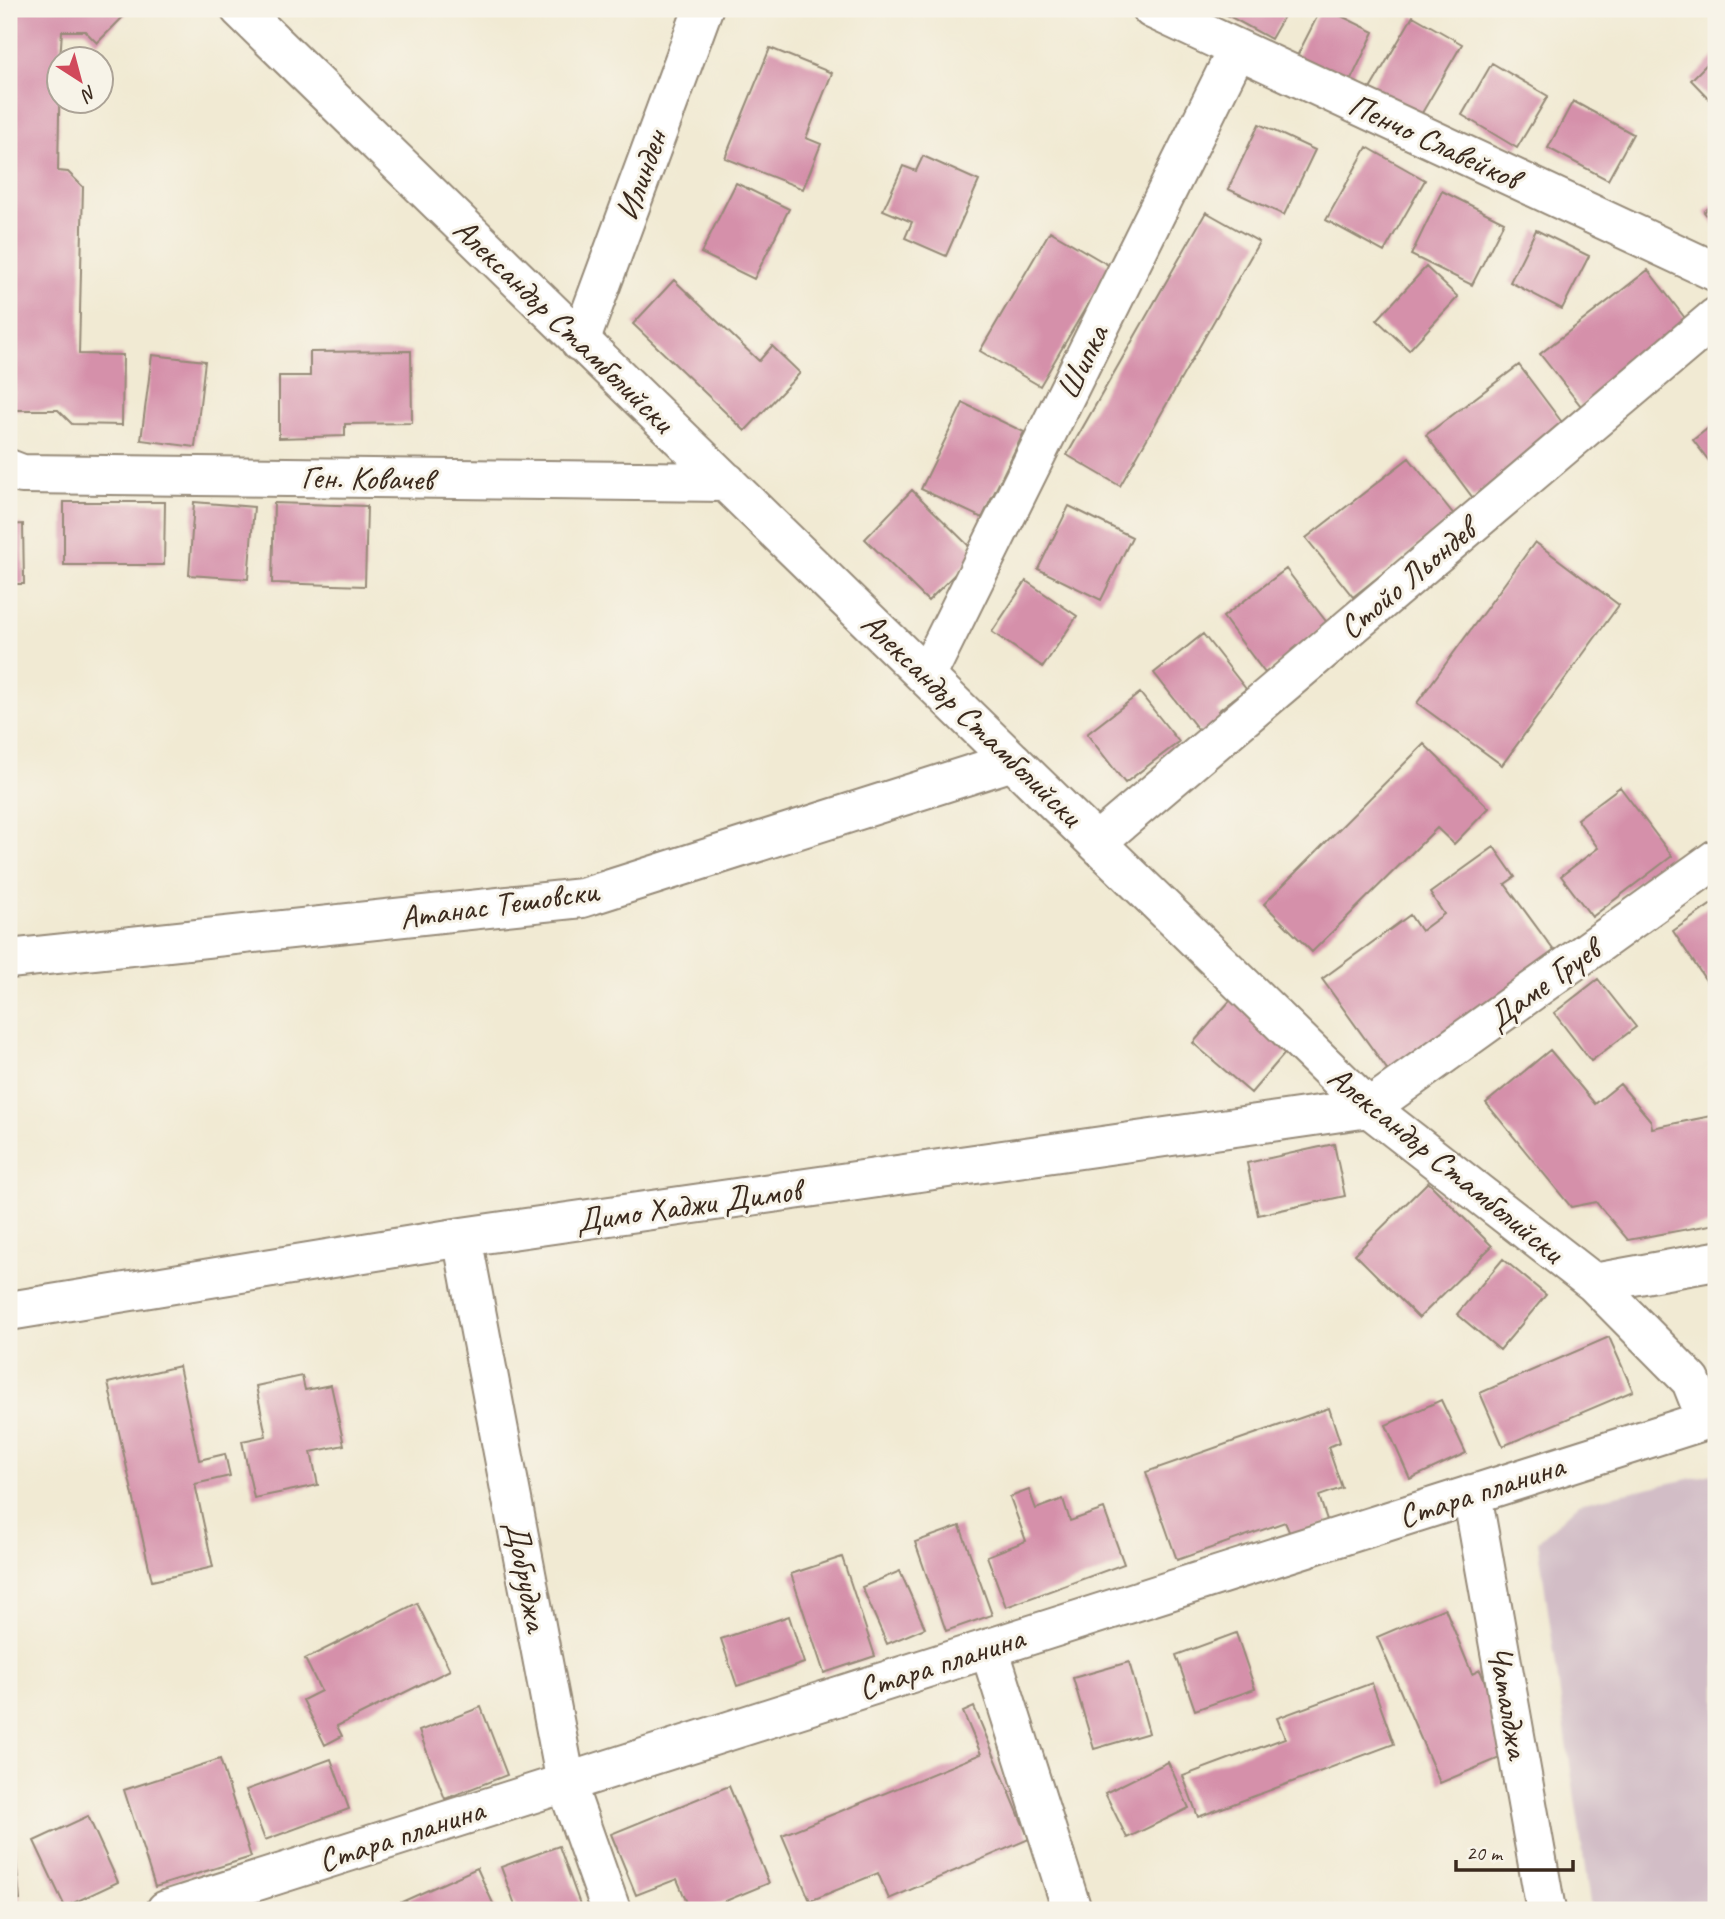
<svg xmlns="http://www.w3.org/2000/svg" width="1725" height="1919" viewBox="0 0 1725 1919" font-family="Caveat,sans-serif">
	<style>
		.industrial { fill: #d2bdc6 }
		.building { fill: #d590aa }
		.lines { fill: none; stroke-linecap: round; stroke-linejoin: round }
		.minor-casing { stroke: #968a78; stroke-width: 42 }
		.minor { stroke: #fff; stroke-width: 38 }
		.labels { text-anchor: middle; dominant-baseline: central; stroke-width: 6; stroke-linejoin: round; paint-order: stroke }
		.street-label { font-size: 33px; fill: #3b2a1e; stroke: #f7f3e8 }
	</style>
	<rect width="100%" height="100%" fill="#f7f3e8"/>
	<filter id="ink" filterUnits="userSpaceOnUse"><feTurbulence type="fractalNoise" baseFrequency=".0143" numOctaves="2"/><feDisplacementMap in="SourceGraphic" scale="14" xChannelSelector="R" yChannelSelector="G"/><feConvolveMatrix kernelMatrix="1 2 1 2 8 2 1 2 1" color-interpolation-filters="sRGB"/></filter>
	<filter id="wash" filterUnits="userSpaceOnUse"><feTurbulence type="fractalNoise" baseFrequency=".00686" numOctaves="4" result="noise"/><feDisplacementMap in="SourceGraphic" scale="28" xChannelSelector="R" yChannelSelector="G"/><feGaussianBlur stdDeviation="1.57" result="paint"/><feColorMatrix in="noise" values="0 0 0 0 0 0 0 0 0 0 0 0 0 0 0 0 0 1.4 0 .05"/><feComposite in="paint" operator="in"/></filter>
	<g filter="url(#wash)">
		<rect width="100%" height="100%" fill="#f1ead3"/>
		<path class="industrial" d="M 1716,1473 L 1716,1910 L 1591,1910 L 1538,1541 L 1579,1503 Z"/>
		<g id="blocks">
			<path class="building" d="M 9,9 L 131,9 L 97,43 L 85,31 L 62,31 L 60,60 L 58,171 L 68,172 L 83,187 L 79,354 L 123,355 L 122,425 L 72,424 L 58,410 L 13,410 L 14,381 L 9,381 Z
				M 1216,9 L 1288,9 L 1271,39 Z
				M 1321,9 L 1327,9 L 1374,32 L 1349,84 L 1296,58 Z
				M 1413,16 L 1462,44 L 1415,125 L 1366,96 Z
				M 770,48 L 832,73 L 806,138 L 821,144 L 803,189 L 725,158 Z
				M 1716,55 L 1716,106 L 1691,80 Z
				M 1492,63 L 1548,96 L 1517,148 L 1462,115 Z
				M 1573,101 L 1633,134 L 1608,180 L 1548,148 Z
				M 1259,124 L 1315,150 L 1284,215 L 1228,189 Z
				M 1367,147 L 1425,180 L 1384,252 L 1326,220 Z
				M 923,156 L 979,181 L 946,256 L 905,238 L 912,222 L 883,210 L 903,166 L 916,171 Z
				M 736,183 L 789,209 L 754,279 L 701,253 Z
				M 1442,191 L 1504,222 L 1472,285 L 1411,255 Z
				M 1716,202 L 1716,227 L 1704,212 Z
				M 1206,212 L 1259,242 L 1120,486 L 1067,455 Z
				M 1536,230 L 1589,256 L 1562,309 L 1510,282 Z
				M 1050,231 L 1110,266 L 1040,386 L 980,351 Z
				M 1426,267 L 1458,297 L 1409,350 L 1377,320 Z
				M 1648,270 L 1688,322 L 1581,406 L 1540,354 Z
				M 674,280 L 759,361 L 772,346 L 800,373 L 745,431 L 633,324 Z
				M 411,351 L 412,423 L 345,424 L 345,436 L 279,438 L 279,376 L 310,376 L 310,352 Z
				M 152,355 L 205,361 L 195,447 L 141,440 Z
				M 1519,365 L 1567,429 L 1473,498 L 1426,435 Z
				M 963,403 L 1024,432 L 982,518 L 921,489 Z
				M 1716,422 L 1716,470 L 1693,440 Z
				M 1409,458 L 1455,516 L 1353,597 L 1306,538 Z
				M 912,490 L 976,553 L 928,601 L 865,539 Z
				M 64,502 L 165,502 L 164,565 L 64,565 Z
				M 194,502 L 254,507 L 248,579 L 189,575 Z
				M 274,503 L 367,506 L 365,586 L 272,583 Z
				M 1069,506 L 1132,537 L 1101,600 L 1038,569 Z
				M 23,524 L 24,584 L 9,584 L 9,525 Z
				M 1535,542 L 1619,605 L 1502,765 L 1417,703 Z
				M 1286,569 L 1328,624 L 1265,673 L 1223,617 Z
				M 1026,581 L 1077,616 L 1043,667 L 992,632 Z
				M 1203,634 L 1246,689 L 1218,711 L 1225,720 L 1204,737 L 1154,673 Z
				M 1140,693 L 1179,742 L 1125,783 L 1087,734 Z
				M 1424,744 L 1489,808 L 1454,844 L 1437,828 L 1312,952 L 1264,904 Z
				M 1620,787 L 1672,856 L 1592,917 L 1561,876 L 1598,848 L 1577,819 Z
				M 1494,847 L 1515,877 L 1505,884 L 1563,963 L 1397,1083 L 1322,979 L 1410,915 L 1421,931 L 1444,914 L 1430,893 Z
				M 1716,901 L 1716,976 L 1707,982 L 1673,931 Z
				M 1598,979 L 1636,1027 L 1591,1061 L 1554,1013 Z
				M 1235,995 L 1292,1045 L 1251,1093 L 1193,1043 Z
				M 1550,1050 L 1595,1104 L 1620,1084 L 1651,1121 L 1652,1128 L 1716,1115 L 1716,1224 L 1628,1240 L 1596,1202 L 1571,1207 L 1486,1103 Z
				M 1334,1144 L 1345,1196 L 1258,1215 L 1247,1163 Z
				M 1428,1182 L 1492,1246 L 1419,1318 L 1355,1254 Z
				M 1503,1259 L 1546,1295 L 1500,1350 L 1457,1314 Z
				M 1609,1337 L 1633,1391 L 1503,1446 L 1480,1393 Z
				M 179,1366 L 199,1460 L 225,1454 L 230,1476 L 195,1484 L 213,1567 L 152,1581 L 108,1383 Z
				M 302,1376 L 305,1390 L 331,1385 L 344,1445 L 311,1452 L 318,1485 L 254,1498 L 242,1441 L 266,1436 L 256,1386 Z
				M 1441,1400 L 1466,1453 L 1410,1479 L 1386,1425 Z
				M 1329,1408 L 1340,1442 L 1328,1447 L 1342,1488 L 1319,1496 L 1328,1523 L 1291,1536 L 1285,1522 L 1177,1560 L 1146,1472 Z
				M 1029,1490 L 1036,1509 L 1063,1499 L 1070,1521 L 1104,1509 L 1124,1564 L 1006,1607 L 987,1556 L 1026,1541 L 1010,1497 Z
				M 960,1526 L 992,1615 L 946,1631 L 915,1542 Z
				M 842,1557 L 875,1656 L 824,1673 L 791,1574 Z
				M 900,1571 L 925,1628 L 887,1644 L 862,1587 Z
				M 417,1603 L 450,1670 L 337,1726 L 342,1736 L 325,1745 L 303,1700 L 321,1691 L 305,1659 Z
				M 1445,1608 L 1472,1674 L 1480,1670 L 1514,1752 L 1440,1783 L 1377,1637 Z
				M 789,1616 L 804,1663 L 737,1686 L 721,1639 Z
				M 1236,1633 L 1255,1689 L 1195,1710 L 1176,1655 Z
				M 1129,1662 L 1149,1733 L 1094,1749 L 1073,1678 Z
				M 1372,1683 L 1394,1744 L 1198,1817 L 1183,1776 L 1285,1738 L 1277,1718 Z
				M 481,1707 L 507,1775 L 445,1799 L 419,1731 Z
				M 974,1707 L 1029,1839 L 889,1899 L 878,1873 L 810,1901 L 782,1835 L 981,1754 L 963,1712 Z
				M 220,1759 L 251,1857 L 155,1887 L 124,1790 Z
				M 331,1759 L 349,1809 L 265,1840 L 246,1790 Z
				M 1168,1762 L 1189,1808 L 1127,1838 L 1105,1793 Z
				M 729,1786 L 769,1883 L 704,1910 L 690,1910 L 677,1879 L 636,1895 L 611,1834 Z
				M 88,1816 L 118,1882 L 65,1907 L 34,1841 Z
				M 9,1829 L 13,1829 L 20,1900 L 9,1901 Z
				M 559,1846 L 582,1910 L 517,1910 L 501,1867 Z
				M 477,1868 L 496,1910 L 384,1910 Z"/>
		</g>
	</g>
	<g filter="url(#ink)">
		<use href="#blocks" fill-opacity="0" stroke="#968a78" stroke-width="2"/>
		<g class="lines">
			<g class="minor-casing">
				<path id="minor" d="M 240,9 L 1369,1108 L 1594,1283 L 1691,1381 L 1706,1419
					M 1152,9 L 1716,272
					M 580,342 L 703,9
					M 9,469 L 22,474 L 727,482
					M 927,675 L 1237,50
					M 1098,841 L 1716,317
					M 9,959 L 582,898 L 1013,761
					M 462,1237 L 566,1783 L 611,1910
					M 1594,1283 L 1716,1261
					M 9,1311 L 462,1237 L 1369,1108 L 1716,859
					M 1472,1494 L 1546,1910
					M 989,1648 L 1072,1910
					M 166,1910 L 1716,1417"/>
			</g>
			<use href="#minor" class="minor"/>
		</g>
	</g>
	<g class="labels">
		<g class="street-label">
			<text transform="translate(1434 141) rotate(25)">Пенчо Славейков</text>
			<text transform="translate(641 175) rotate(-70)">Илинден</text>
			<text transform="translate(564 325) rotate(44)">Александър Стамболийски</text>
			<text transform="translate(1082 362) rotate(-64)">Шипка</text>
			<text transform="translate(367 478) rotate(1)">Ген. Ковачев</text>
			<text transform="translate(1407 579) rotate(-40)">Стойо Льондев</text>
			<text transform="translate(972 719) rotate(44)">Александър Стамболийски</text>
			<text transform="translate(499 904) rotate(-8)">Атанас Тешовски</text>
			<text transform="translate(1543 984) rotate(-36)">Даме Груев</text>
			<text transform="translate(1446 1164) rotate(39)">Александър Стамболийски</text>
			<text transform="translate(688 1205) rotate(-8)">Димо Хаджи Димов</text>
			<text transform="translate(1481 1491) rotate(-18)">Стара планина</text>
			<text transform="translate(527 1576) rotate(79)">Добруджа</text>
			<text transform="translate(941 1663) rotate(-18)">Стара планина</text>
			<text transform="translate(1509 1702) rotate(80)">Чаталджа</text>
			<text transform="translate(401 1835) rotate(-18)">Стара планина</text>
		</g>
	</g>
	<rect width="1725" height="1919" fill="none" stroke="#f7f3e8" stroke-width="35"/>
	<g transform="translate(80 80) rotate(144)"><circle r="33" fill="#f7f3e8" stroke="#aca397" stroke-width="2"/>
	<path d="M0-5L12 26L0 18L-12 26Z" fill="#d1495b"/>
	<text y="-10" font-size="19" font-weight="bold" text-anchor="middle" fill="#3b2a1e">N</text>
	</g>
	<path d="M1456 1860v10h117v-10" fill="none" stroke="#3b2a1e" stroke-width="3.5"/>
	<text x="1466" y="1860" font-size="21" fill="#3b2a1e" stroke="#f7f3e8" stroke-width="5" paint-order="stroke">20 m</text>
</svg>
